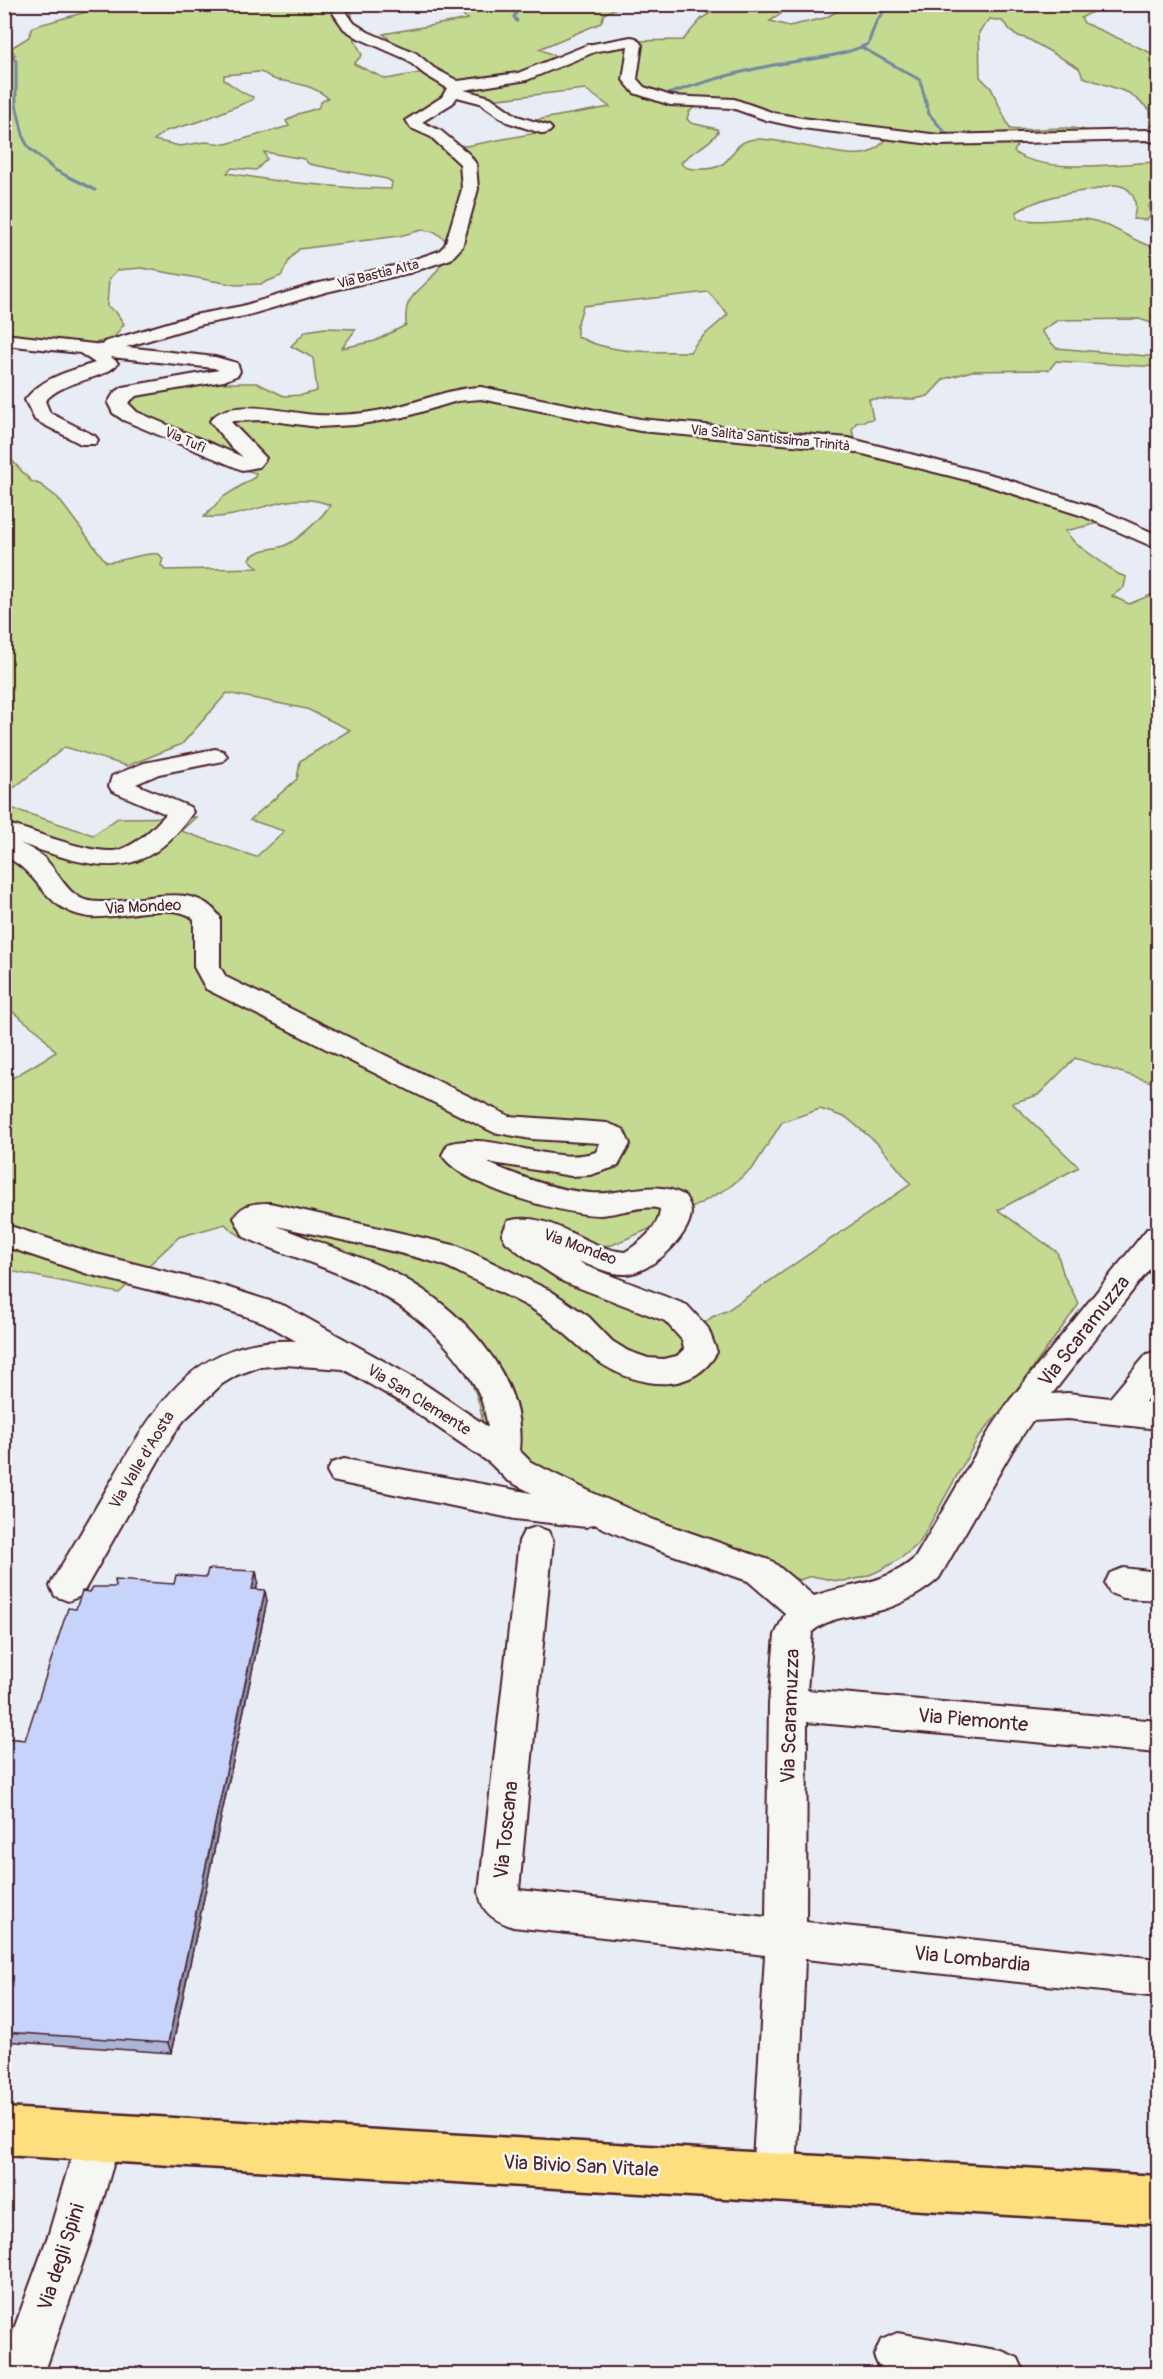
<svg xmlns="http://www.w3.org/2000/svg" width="1163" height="2379" viewBox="0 0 1163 2379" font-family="Pangolin,sans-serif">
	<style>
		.green { fill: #c3da90; stroke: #867c5e; stroke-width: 1.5; fill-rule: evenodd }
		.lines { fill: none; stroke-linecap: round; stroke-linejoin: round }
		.stream { stroke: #7386a0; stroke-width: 3 }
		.minor-casing { stroke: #4a1f2b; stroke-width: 4 }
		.major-casing { stroke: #4a1f2b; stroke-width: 5 }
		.minor { fill: #f6f6f2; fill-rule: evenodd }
		.major { fill: #fedf80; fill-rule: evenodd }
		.wall { fill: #abb5d7; stroke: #4a1f2b; stroke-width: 1.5 }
		.shaded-wall { fill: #8b94af; stroke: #4a1f2b; stroke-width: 1.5 }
		.building { fill: #c7d3fa; stroke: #4a1f2b; stroke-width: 1.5 }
		.labels { text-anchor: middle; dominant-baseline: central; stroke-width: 5; stroke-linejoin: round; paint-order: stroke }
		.far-street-label { font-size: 14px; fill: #4a1f2b; stroke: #f6f6f2 }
		.street-label { font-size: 16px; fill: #4a1f2b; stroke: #f6f6f2 }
		.near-street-label { font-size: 20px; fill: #4a1f2b; stroke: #f6f6f2 }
	</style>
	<rect width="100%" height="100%" fill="#e8ecf4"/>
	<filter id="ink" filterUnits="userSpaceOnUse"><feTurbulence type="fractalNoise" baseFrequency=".0167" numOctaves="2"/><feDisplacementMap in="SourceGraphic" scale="12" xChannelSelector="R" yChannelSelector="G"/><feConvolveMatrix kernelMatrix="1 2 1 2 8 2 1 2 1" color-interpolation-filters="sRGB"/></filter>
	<g filter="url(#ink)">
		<path class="green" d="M 1102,4 L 1103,6 L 1081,18 L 1084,23 L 1158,56 L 1158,136 L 1151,122 L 1150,110 L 1129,93 L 1083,77 L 1079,68 L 1028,39 L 1015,35 L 1002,21 L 990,19 L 979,32 L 980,77 L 991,88 L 1010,129 C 1030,132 1073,124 1086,131 C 1087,131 1092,137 1093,138 L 1072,142 L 1018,144 L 1014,152 C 1044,175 1120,163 1158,162 L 1158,198 L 1149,205 L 1150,217 L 1146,220 L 1133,219 C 1139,204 1134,186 1115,185 C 1108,185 1100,189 1092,190 C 1067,193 1040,197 1017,212 L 1017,218 C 1042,226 1069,214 1095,221 C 1118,227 1135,244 1158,248 L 1158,325 L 1139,319 L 1058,320 L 1041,331 L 1056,348 L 1158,357 L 1158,367 L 1056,361 L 1049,370 L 972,371 L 944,379 L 928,396 L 915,399 L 869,399 L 873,419 L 856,423 L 852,430 L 855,442 L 952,471 L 1103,522 L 1065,531 L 1075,543 L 1118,574 L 1126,577 L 1124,587 L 1112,596 L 1129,604 L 1158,592 L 1158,1084 L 1075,1058 L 1038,1095 L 1012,1103 L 1079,1167 L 998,1210 L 1057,1252 L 1064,1276 L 1079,1304 L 1011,1398 L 978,1438 L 920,1542 C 902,1560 868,1581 841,1581 C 826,1581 814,1572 800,1580 L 701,1551 L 594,1508 L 483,1429 C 479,1338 373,1288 300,1257 C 277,1248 242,1243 225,1224 L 179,1237 L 119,1293 L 5,1270 L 5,1086 L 9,1080 L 56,1052 L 40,1033 L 5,1006 L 5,806 L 93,835 L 118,818 L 196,817 L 181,831 L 256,857 L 284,831 L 250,820 L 297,779 L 300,761 L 350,730 L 307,709 L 227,693 L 182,744 L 127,766 L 65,747 L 5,795 L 4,452 L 31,481 L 41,485 L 58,498 L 106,562 C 125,562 141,552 159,554 L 163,559 L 161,565 L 165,570 L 258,568 L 249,559 C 258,548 272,550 284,546 C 298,540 322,518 330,505 C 287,487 248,521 204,517 L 223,497 L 255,477 L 256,473 L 241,469 L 114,400 L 170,383 L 257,383 L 284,396 L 302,395 L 317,391 L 313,358 L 291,346 L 306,331 L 325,328 L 356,329 L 342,348 L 375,341 L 406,325 C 404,297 414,296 431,278 C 440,269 446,256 452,245 L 435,232 L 422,230 L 399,236 L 299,249 L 290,259 L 281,276 L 261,284 L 236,285 L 142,268 L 117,270 L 109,279 L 107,306 L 116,312 L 124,324 L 113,339 L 90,344 L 5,337 L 5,56 L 15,55 L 11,48 L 29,37 L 32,27 L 107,6 L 106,5 L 351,5 L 354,38 L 362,55 L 354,64 L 386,79 L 431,71 L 383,34 L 468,19 L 447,5 L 622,5 L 604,14 L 601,23 L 539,49 L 568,61 L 597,50 L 635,41 L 683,40 L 702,18 L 709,14 L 701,10 L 700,5 L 778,5 L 781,14 L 770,21 L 789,26 L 825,18 L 849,5 ZM 259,72 C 268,73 269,78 276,80 C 295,83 313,85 328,98 L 321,102 L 318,108 L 298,114 L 286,121 L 289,126 L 226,144 L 205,142 L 180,146 L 154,140 L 166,131 L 201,121 L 252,100 L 253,97 C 241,93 234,86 224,80 L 224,75 ZM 585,89 L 610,107 L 524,122 L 547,131 L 466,146 L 459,145 L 457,148 L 414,120 L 451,94 L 490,100 ZM 696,106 L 747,109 L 883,138 L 885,141 C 880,145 875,150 870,152 C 848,162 785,137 755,139 C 725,142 739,171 698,169 C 691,169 686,169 681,163 C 692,150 708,147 718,132 L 717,129 L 691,123 L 687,119 L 689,112 ZM 264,152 L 304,159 L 309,164 L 387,179 L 392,182 L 391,189 L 354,188 L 277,181 L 227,173 L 232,168 L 256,170 L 267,159 ZM 708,292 L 728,314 C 716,327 698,337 690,352 C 653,351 610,355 577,336 L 577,326 L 583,306 ZM 820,1109 L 847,1118 L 878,1144 L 911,1184 L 726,1311 L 712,1317 L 701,1326 L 545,1250 L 612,1245 L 670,1220 L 728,1188 L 753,1168 L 782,1122 Z"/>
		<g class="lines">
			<path class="stream" d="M 509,4 L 516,13 L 514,17 L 517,21
				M 4,44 L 16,61 L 16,104 L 24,139 L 29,148 L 55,170 L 95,190
				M 861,47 L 920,80 L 929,114 L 951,139
				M 662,96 C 697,84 733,73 769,66 C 803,59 836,59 868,44 L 876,22 L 889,4"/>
			<g class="minor-casing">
				<path id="minor" d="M 334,4 L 348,4 L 347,13 L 354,23 L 368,32 L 416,53 L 434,68 L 458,81 L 518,73 L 587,45 L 631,37 L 636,38 L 642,45 L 637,79 L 644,87 L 671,96 L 734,99 L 774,113 L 802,118 L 939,135 L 1146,130 L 1158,133 L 1158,143 L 1146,140 L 939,145 L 802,128 L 766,120 L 732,108 L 670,105 L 634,93 L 623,80 L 628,46 L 597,51 L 527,80 L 464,90 L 490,97 L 517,116 L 549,126 L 552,129 L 549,132 L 544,134 L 507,122 L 480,103 L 457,97 L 453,103 L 422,122 L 441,131 L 469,154 L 476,164 L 478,189 L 462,247 L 451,259 L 409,273 L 326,292 L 245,316 L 203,324 L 126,347 L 215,357 L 237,363 L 240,371 L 238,375 L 224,381 L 136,396 L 128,403 L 137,412 L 243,457 L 229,445 L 210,421 C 228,395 290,414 317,415 C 344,416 374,413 400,406 C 427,399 452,388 481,387 L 640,419 L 848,438 L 996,476 L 1097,508 L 1158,535 L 1158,549 L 1083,516 L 982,484 L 847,450 L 640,431 L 481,399 L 457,401 L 404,417 L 355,425 L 318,427 L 265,420 L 233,421 L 231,422 L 266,458 L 259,467 L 242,470 L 123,420 L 113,413 L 108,403 L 114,393 L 123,387 L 219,370 L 214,368 L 111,357 L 118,363 C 106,380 64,379 45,401 L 50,413 L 95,436 L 98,440 L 95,444 L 81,444 L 35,420 L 25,400 C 42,377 70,371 95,363 L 80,353 L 4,345 L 4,334 L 103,345 L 104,342 L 194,315 L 242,306 L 315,284 L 398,265 L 439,251 L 445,245 L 462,189 L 460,164 L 431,137 L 411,128 L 406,120 L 442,97 L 447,88 L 424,74 L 406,59 L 358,38 L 344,29 L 333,13 Z
					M 215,749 L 223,751 L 227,756 L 223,761 L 159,774 L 136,784 L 190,807 L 193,812 C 142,887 93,868 19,843 C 28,847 36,851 43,857 C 58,870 67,897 89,901 C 129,908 192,875 220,917 L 220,967 L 226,977 L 509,1116 L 607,1123 L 623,1129 L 630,1144 L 618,1166 L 590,1175 L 571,1176 L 487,1162 L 488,1163 C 520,1177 555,1190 590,1193 C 622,1196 655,1177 685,1196 C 688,1201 691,1206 691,1213 C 689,1238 651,1272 627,1274 C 611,1275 592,1266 578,1261 L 586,1266 L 687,1305 L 708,1328 L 717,1352 C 703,1378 677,1387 648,1382 C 590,1372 574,1332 527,1306 C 508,1296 489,1287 470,1278 C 459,1273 448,1266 437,1263 C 385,1248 330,1238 277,1226 C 315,1242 356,1254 393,1272 C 457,1305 527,1373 519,1450 L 531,1462 L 593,1493 L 654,1520 L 772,1561 L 814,1596 C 850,1583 883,1586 915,1558 L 988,1433 L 1010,1400 L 1147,1229 L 1158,1226 L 1158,1258 L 1052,1394 L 1068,1393 L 1110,1398 L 1147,1354 L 1158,1351 L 1158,1385 L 1145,1402 L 1158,1403 L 1158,1429 L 1068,1419 L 1032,1421 L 1012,1451 L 939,1578 C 924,1592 902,1604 882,1610 C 859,1616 831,1615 812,1632 L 807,1690 L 1158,1721 L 1158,1753 L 807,1722 L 806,1922 L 1158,1959 L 1158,1997 L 805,1959 L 796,2178 L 789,2193 L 774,2200 L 759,2193 L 752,2178 L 765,1955 L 513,1927 C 494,1920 481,1913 479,1891 L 519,1541 L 524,1531 L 536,1527 L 548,1531 L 553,1541 L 519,1890 L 766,1917 L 769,1704 L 775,1635 L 785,1613 L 748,1581 L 630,1540 L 594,1524 L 586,1527 L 515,1519 L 332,1481 L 327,1472 L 332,1463 L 344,1459 L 532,1493 L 507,1480 L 490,1463 L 399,1401 L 343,1369 L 285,1365 L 259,1367 L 237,1375 L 222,1384 L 184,1420 L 173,1435 L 81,1596 L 68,1601 L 55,1596 L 50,1586 L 55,1576 C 76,1542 96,1507 116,1473 C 160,1399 198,1337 296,1341 L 263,1322 L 218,1307 L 88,1274 L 4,1246 L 4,1224 L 92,1253 L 223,1286 L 285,1306 L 423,1383 L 488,1427 C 485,1412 482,1397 474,1384 C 452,1345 411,1309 371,1289 C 332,1268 285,1255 244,1237 L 234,1218 C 242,1204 254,1203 270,1203 L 458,1246 L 551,1291 L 589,1317 L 612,1341 L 628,1351 L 648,1358 L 663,1359 L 677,1356 L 684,1349 L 682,1340 L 665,1321 L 564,1282 L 521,1254 L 506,1242 L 502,1234 L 508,1221 C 550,1209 585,1249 625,1252 C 640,1243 660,1227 660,1209 C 643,1204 620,1214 601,1215 C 564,1215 462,1187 442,1155 L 448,1144 C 497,1130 547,1167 596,1152 L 600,1143 L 531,1139 L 493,1132 L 206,989 L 194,967 L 194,919 C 173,900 117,920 89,917 C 42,910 43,874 4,856 L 4,823 C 30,829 99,859 122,849 C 139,843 154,827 166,814 L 112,791 L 109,786 L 112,776 L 144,763 Z
					M 1123,1568 L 1158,1572 L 1158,1600 L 1123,1598 L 1110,1593 L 1105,1583 L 1110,1573 Z
					M 99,2117 L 114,2123 L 121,2138 L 93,2233 L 44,2374 L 4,2374 L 4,2356 L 49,2233 L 77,2138 L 84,2123 Z
					M 897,2333 L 1002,2351 L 1018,2358 L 1025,2374 L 886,2374 L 881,2372 L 874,2356 L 881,2340 Z"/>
			</g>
			<g class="major-casing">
				<path id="major" d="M 4,2108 L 1158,2176 L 1158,2224 L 4,2155 Z"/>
			</g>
			<use href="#minor" class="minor"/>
			<use href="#major" class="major"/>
		</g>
		<path class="wall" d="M 256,1571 L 258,1582 L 256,1589 L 267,1601 L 171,2053 L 4,2041 L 5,1738 L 25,1740 L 76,1609 L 90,1592 L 116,1587 L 174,1584 L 206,1577 Z"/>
		<path class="shaded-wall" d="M 256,1571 L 258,1582 L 254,1600 L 252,1589 Z
			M 265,1590 L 267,1601 L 171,2053 L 168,2043 Z"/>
		<path class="building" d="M 208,1569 L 256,1571 L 252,1589 L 265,1590 L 168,2043 L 4,2032 L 5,1738 L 25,1740 L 68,1608 L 76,1609 L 82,1591 L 90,1592 L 93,1587 L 116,1587 L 115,1580 L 174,1584 L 176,1575 L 206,1577 Z"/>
	</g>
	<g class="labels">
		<g class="far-street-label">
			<text transform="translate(378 274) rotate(-14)">Via Bastia Alta</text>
			<text transform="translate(770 438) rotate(6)">Via Salita Santissima Trinità</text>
			<text transform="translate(185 440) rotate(24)">Via Tufi</text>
		</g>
		<g class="street-label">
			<text transform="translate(143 907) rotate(-3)">Via Mondeo</text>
			<text transform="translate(580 1247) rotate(20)">Via Mondeo</text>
			<text transform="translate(419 1400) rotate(32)">Via San Clemente</text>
			<text transform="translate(142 1460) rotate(-59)">Via Valle d'Aosta</text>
		</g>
		<g class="near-street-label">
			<text transform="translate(1084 1331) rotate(-52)">Via Scaramuzza</text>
			<text transform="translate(790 1716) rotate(-88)">Via Scaramuzza</text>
			<text transform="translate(973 1720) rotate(5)">Via Piemonte</text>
			<text transform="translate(506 1830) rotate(-84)">Via Toscana</text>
			<text transform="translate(972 1959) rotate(6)">Via Lombardia</text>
			<text transform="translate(581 2166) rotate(3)">Via Bivio San Vitale</text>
			<text transform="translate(61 2257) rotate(-72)">Via degli Spini</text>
		</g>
	</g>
	<rect width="1163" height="2379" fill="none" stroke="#f6f6f2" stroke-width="24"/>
	<rect x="12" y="12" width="1139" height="2355" fill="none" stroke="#4a1f2b" stroke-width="2" filter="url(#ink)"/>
</svg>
